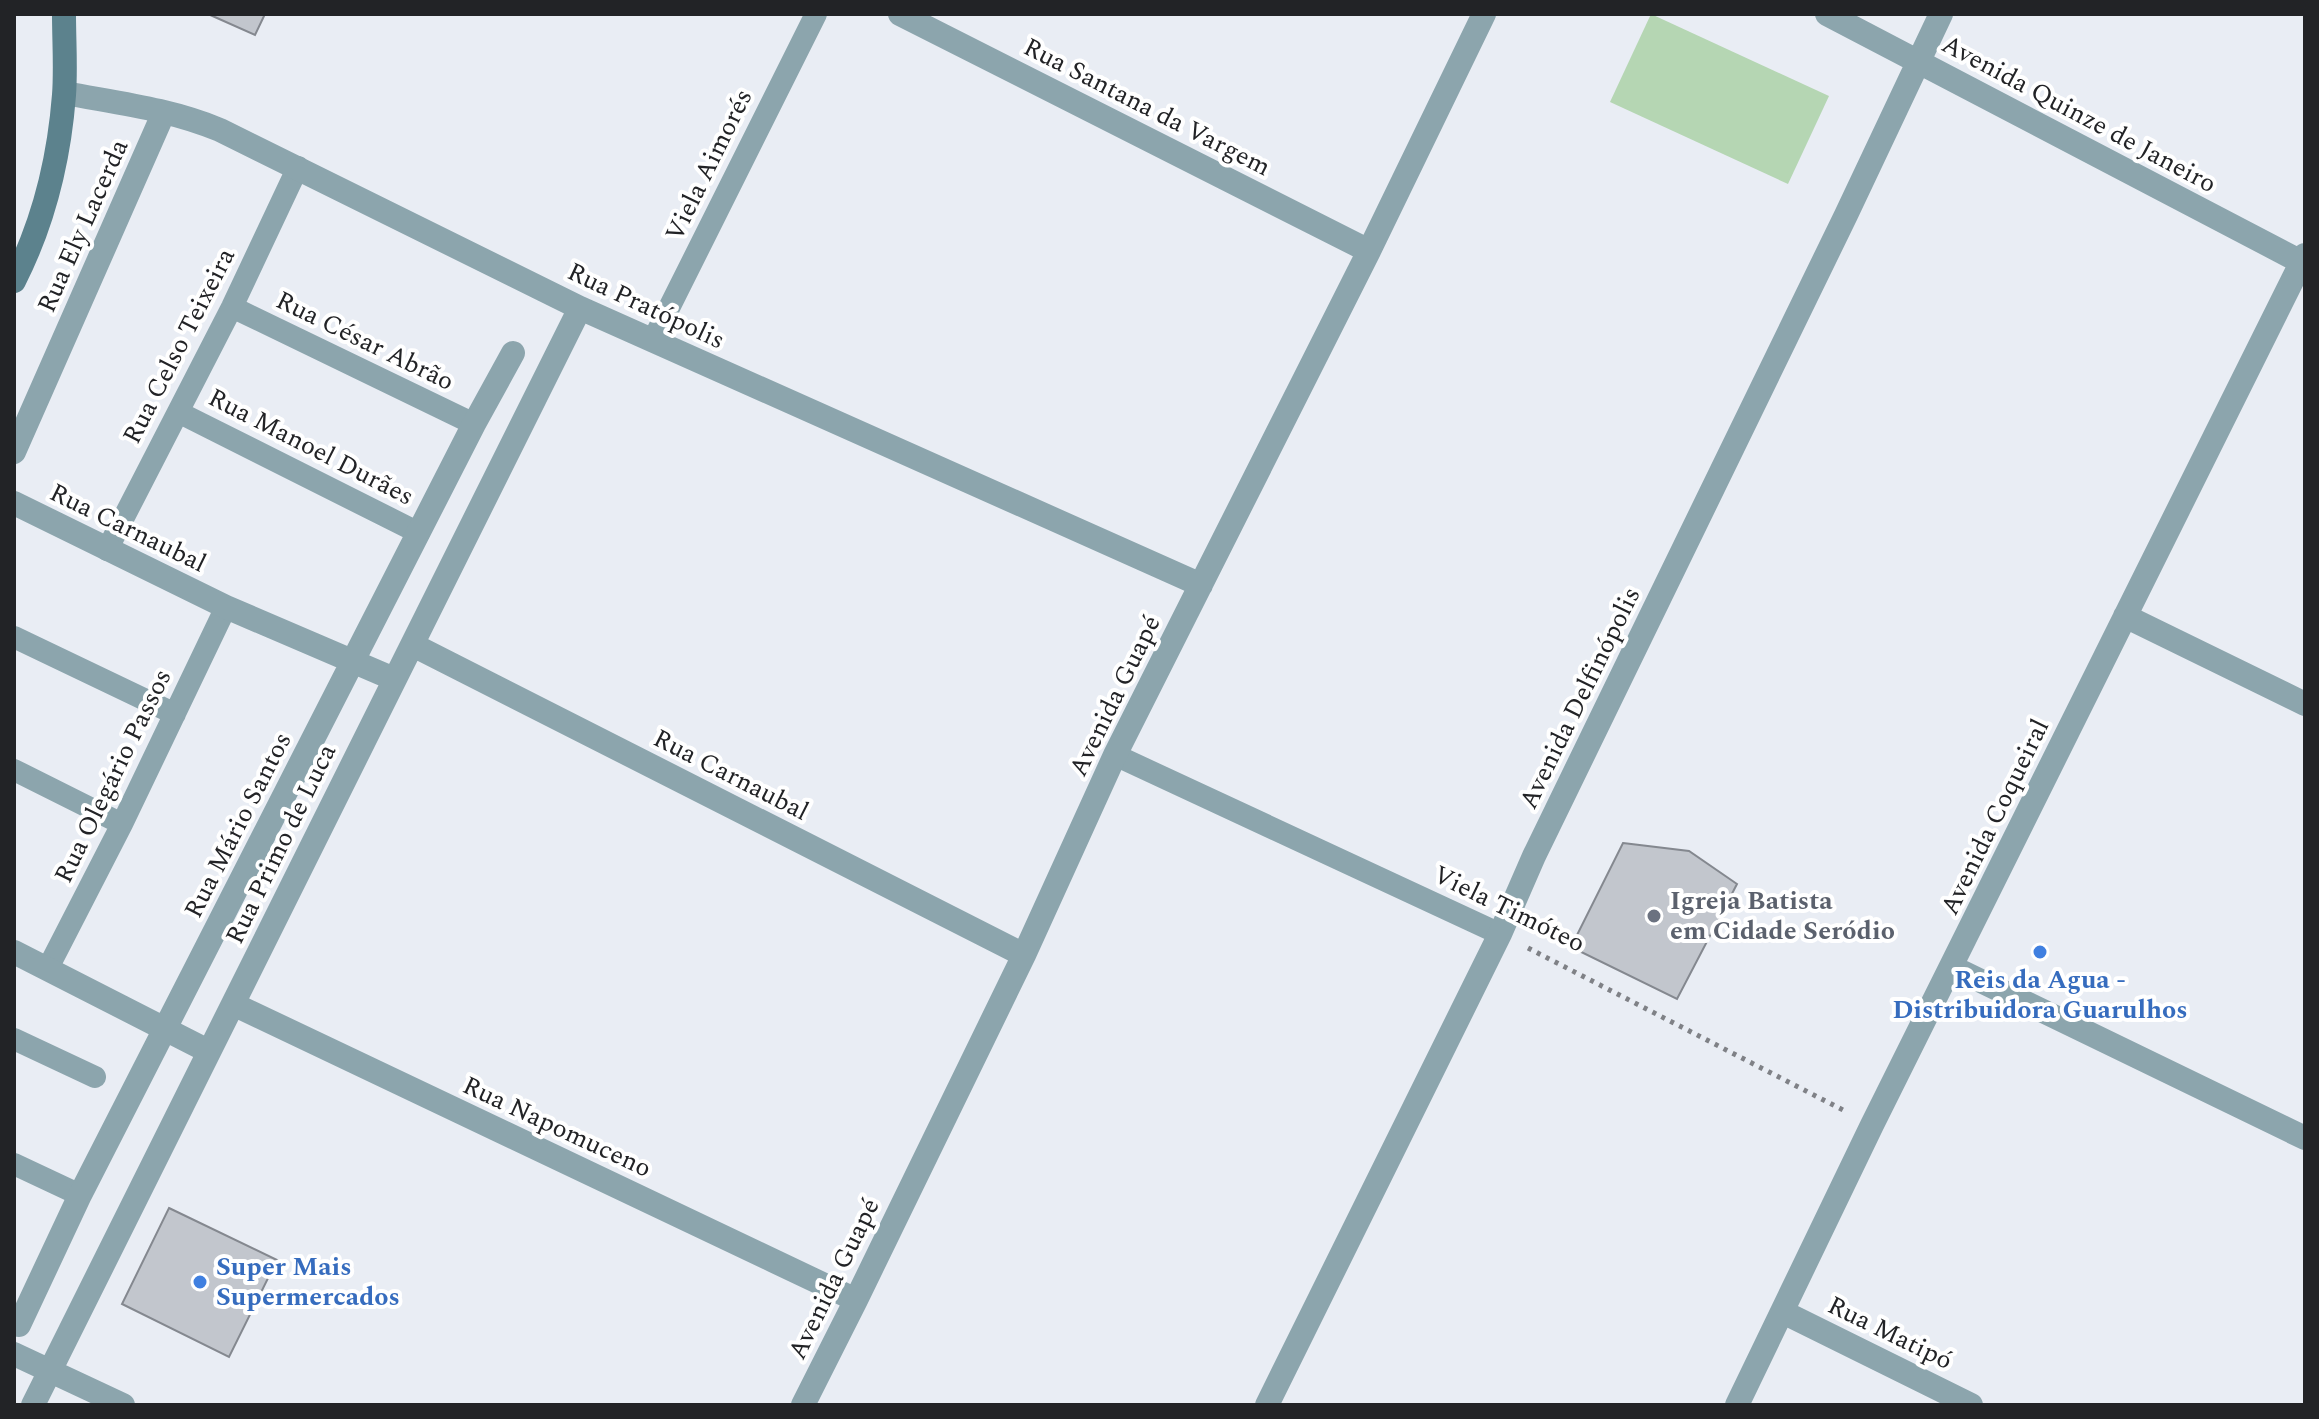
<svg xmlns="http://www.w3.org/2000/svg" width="2319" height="1419" viewBox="0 0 2319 1419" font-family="Spectral,serif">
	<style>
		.green { fill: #b5d6b3 }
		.building { fill: #c2c6cd; stroke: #84888f; stroke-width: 2 }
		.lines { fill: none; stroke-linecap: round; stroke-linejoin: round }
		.path { stroke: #7f8186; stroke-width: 5; stroke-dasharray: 4 6; stroke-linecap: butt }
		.lane { stroke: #8ca5ad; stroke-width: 22 }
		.street { stroke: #8ca5ad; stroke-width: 24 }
		.secondary { stroke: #5c828d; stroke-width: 24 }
		.worship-dot { fill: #6b7280; stroke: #fff; stroke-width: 3 }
		.shop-dot { fill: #3f7fe0; stroke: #fff; stroke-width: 3 }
		.labels { text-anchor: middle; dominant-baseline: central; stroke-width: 8; stroke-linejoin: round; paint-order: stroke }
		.street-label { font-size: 26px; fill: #222326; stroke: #fff }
		.worship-label { font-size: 26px; font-weight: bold; fill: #5b616d; stroke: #fff; text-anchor: start }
		.shop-label { font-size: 26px; font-weight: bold; fill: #366cbe; stroke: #fff }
	</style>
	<rect width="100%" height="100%" fill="#e9edf4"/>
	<path class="green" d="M 1651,14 L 1829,96 L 1788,184 L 1610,102 Z"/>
	<path class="building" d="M 208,14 L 265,14 L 255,35 Z
		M 1623,843 L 1689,851 L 1737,884 L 1677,999 L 1571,947 Z
		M 169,1208 L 277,1260 L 229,1357 L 122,1304 Z"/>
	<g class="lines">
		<path class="path" d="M 1528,948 L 1843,1110"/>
		<path class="lane" d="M 232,307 L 474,424
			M 653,340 L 816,14
			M 178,412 L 419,533
			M 107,550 L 232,307 L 298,167
			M 14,637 L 175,714
			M 1115,755 L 1500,934
			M 14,770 L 122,824
			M 48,968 L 122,824 L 226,607
			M 14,1039 L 95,1077
			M 14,1164 L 80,1195"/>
		<path class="street" d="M 900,14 L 1369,251
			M 1827,14 L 2305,264
			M 65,93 C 117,103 170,109 220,130 L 580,308 L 1201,585
			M 14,452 L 164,112
			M 14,503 L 226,607 L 394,679
			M 2125,616 L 2305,704
			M 413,645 L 1024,955
			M 14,952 L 208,1051
			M 1952,967 L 2305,1138
			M 233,1004 L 856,1300
			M 1783,1312 L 1971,1405
			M 19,1325 L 80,1195 L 474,424 L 513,353
			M 14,1354 L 123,1405
			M 33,1405 L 580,308
			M 803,1405 L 856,1300 L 1024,955 L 1115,755 L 1369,251 L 1484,14
			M 1267,1405 L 1500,934 L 1534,856 L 1846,215 L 1941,14
			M 1737,1405 L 1872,1125 L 2305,255"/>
		<path class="secondary" d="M 14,281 C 43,224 59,160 64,95 C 66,69 64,41 64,14"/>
	</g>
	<circle class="worship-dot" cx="1654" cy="916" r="8"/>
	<g class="shop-dot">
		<circle cx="2040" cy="952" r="8"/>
		<circle cx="200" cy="1282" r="8"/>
	</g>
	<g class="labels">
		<g class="street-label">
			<text transform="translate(1147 107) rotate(27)">Rua Santana da Vargem</text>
			<text transform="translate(2079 114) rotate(28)">Avenida Quinze de Janeiro</text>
			<text transform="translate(709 165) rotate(-64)">Viela Aimorés</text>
			<text transform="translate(83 226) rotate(-66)">Rua Ely Lacerda</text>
			<text transform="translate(646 306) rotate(25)">Rua Pratópolis</text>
			<text transform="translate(365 341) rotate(26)">Rua César Abrão</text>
			<text transform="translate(179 346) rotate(-63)">Rua Celso Teixeira</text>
			<text transform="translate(311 447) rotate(27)">Rua Manoel Durães</text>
			<text transform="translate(128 528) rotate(26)">Rua Carnaubal</text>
			<text transform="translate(1115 696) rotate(-64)">Avenida Guapé</text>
			<text transform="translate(1580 698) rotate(-64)">Avenida Delfinópolis</text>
			<text transform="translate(731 775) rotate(27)">Rua Carnaubal</text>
			<text transform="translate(113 776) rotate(-64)">Rua Olegário Passos</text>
			<text transform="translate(1995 817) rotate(-64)">Avenida Coqueiral</text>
			<text transform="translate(238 825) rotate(-63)">Rua Mário Santos</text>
			<text transform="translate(281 844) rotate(-64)">Rua Primo de Luca</text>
			<text transform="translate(1509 909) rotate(26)">Viela Timóteo</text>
			<text transform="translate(557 1127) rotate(25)">Rua Napomuceno</text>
			<text transform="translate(834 1279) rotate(-64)">Avenida Guapé</text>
			<text transform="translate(1890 1333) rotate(26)">Rua Matipó</text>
		</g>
		<g class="worship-label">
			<text x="1670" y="901">Igreja Batista<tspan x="1670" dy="30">em Cidade Seródio</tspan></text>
		</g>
		<g class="shop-label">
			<text x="2040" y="980">Reis da Agua -<tspan x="2040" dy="30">Distribuidora Guarulhos</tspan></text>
			<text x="216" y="1267" text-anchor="start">Super Mais<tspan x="216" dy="30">Supermercados</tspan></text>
		</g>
	</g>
	<rect width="2319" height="1419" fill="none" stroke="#222326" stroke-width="32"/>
</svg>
